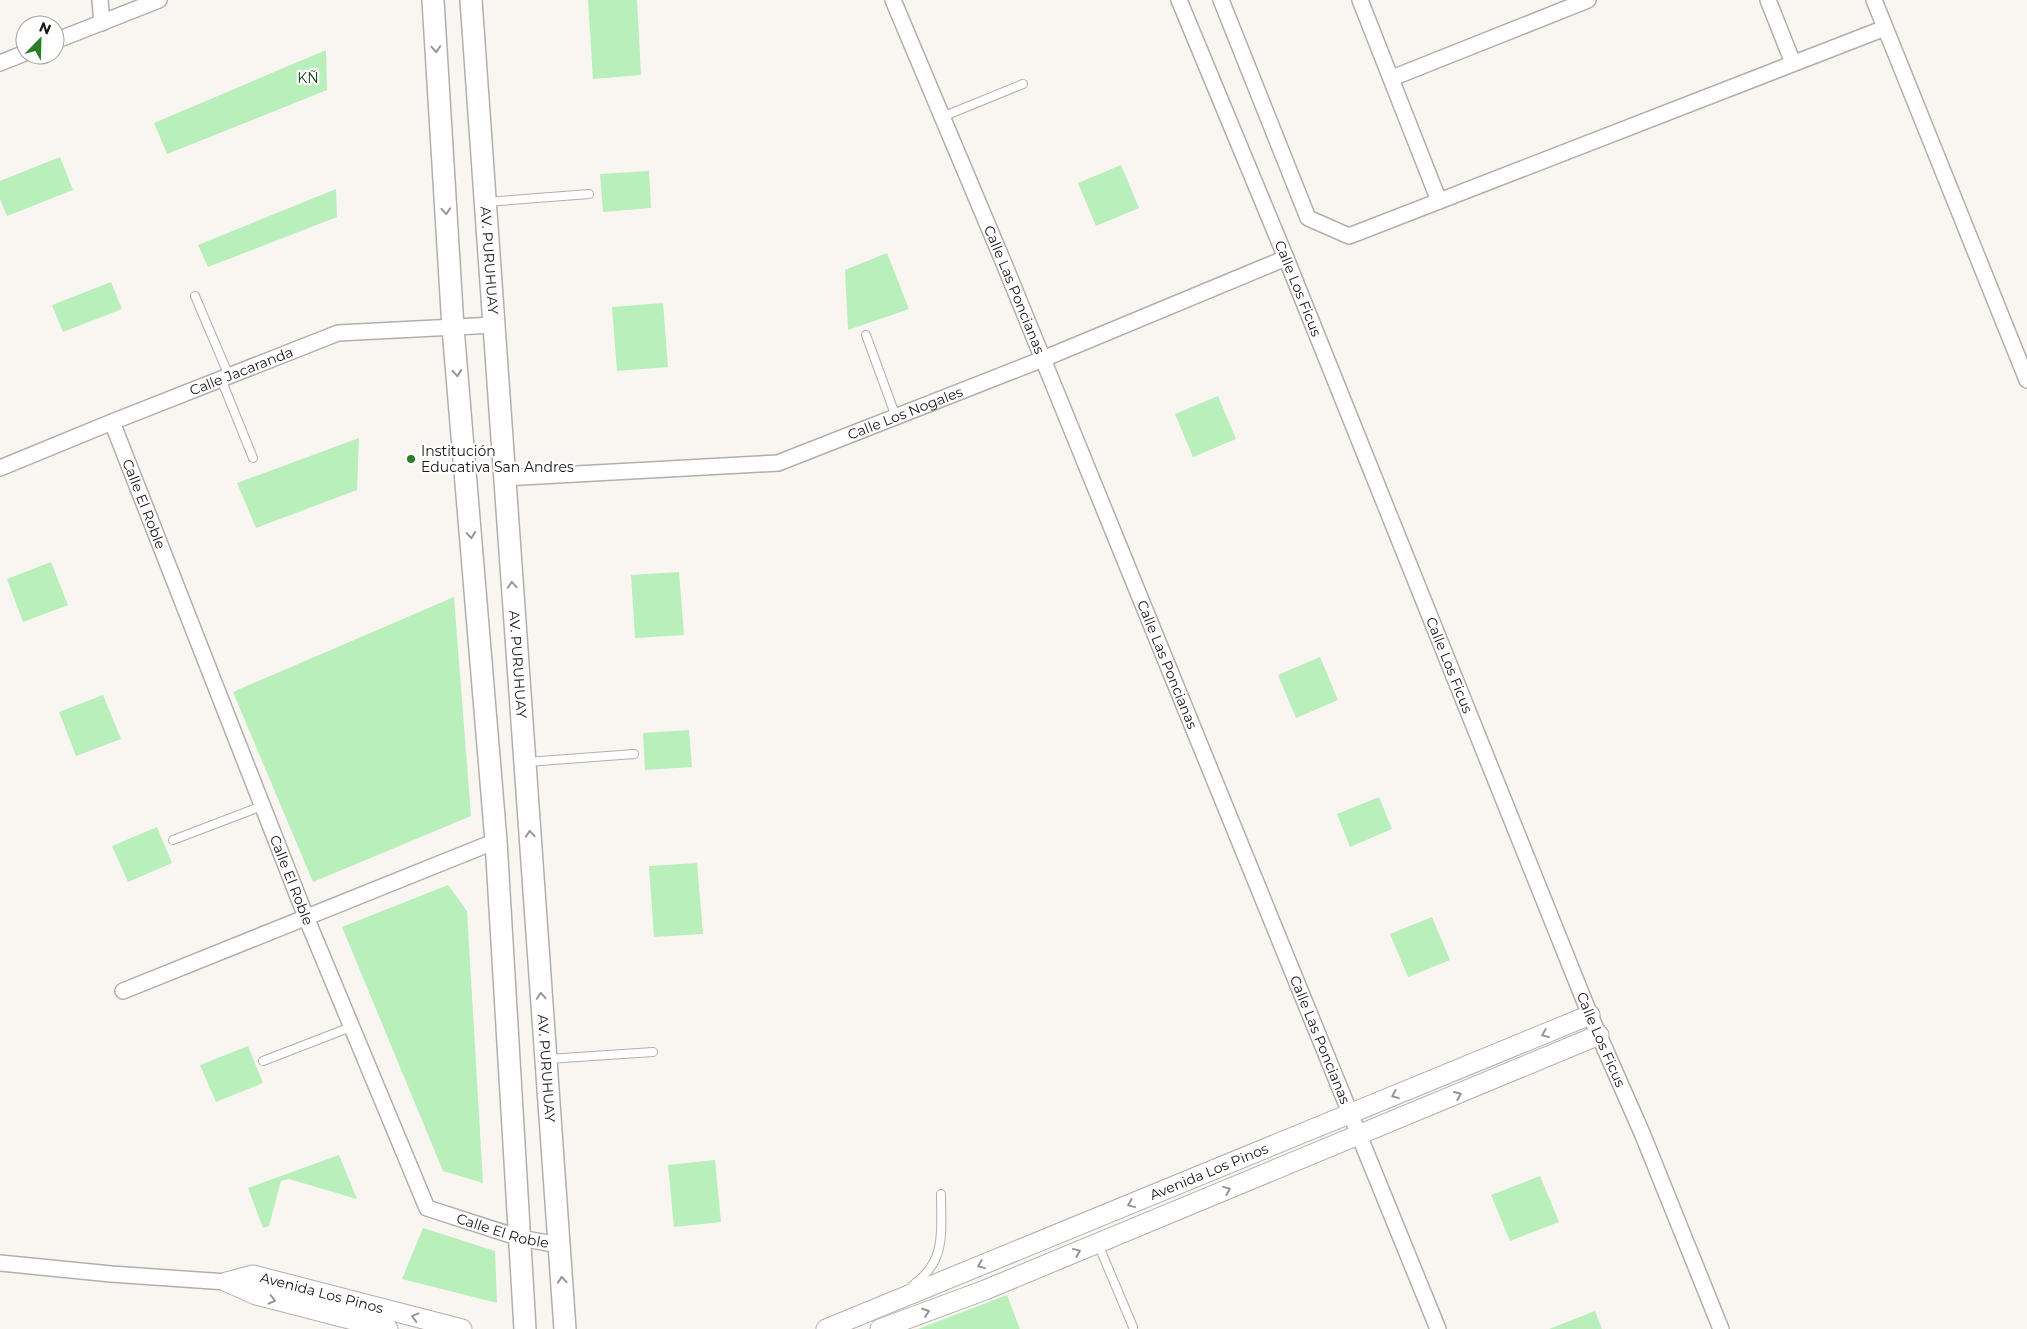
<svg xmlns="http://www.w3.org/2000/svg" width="2027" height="1329" viewBox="0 0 2027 1329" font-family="Montserrat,sans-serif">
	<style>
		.green { fill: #b8efba }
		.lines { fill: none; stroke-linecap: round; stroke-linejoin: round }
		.service-casing { stroke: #b2afab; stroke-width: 10 }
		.minor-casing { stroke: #b2afab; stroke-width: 18 }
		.tertiary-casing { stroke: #b2afab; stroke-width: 21 }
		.secondary-casing { stroke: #b2afab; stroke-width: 24 }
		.service { stroke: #fff; stroke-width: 8 }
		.minor { stroke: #fff; stroke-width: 15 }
		.tertiary { stroke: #fff; stroke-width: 19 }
		.secondary { stroke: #fff; stroke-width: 21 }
		.oneway { stroke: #979696 }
		.poi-dot { fill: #2c7d28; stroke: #fff; stroke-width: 2 }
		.labels { text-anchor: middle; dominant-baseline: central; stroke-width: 4.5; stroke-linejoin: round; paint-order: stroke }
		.park-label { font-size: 14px; fill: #15491d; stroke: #fff }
		.street-label { font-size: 14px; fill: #171615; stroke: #fff }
		.poi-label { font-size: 14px; fill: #171615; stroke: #fff; text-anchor: start }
	</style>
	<rect width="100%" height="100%" fill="#f9f6f1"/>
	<path class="green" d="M 588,0 L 637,0 L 641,75 L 593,79 Z
		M 326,50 L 327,90 L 167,154 L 154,123 Z
		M 60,157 L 73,190 L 7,216 L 0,199 L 0,181 Z
		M 1121,165 L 1139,208 L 1096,226 L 1078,183 Z
		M 649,171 L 651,208 L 603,212 L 600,174 Z
		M 336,189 L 337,217 L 208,267 L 198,245 Z
		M 887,253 L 909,309 L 848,330 L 845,270 Z
		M 111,282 L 122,309 L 63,332 L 52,305 Z
		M 663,303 L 668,367 L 617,371 L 612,307 Z
		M 1218,396 L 1236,439 L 1193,457 L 1175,414 Z
		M 359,438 L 357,490 L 256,528 L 237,483 Z
		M 51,562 L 68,605 L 23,622 L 7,579 Z
		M 679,572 L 684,635 L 635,638 L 631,575 Z
		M 454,597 L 471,816 L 313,882 L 233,692 Z
		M 1320,657 L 1338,700 L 1296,718 L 1278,675 Z
		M 103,695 L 121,739 L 76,756 L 59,712 Z
		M 689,730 L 692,767 L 645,770 L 643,733 Z
		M 1379,797 L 1392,829 L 1350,847 L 1337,814 Z
		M 157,827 L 172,863 L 128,882 L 112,846 Z
		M 697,863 L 703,934 L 654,937 L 649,866 Z
		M 448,885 L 467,911 L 483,1183 L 443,1171 L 342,927 Z
		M 1432,917 L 1450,960 L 1408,977 L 1390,934 Z
		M 248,1046 L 263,1083 L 216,1102 L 200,1065 Z
		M 339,1155 L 357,1199 L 289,1179 L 281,1181 L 269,1226 L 263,1228 L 248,1188 Z
		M 715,1160 L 721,1222 L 674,1227 L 668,1165 Z
		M 1540,1176 L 1559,1222 L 1510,1241 L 1491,1195 Z
		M 423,1228 L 495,1251 L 497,1303 L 402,1279 Z
		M 1007,1295 L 1020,1329 L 918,1329 Z
		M 1595,1311 L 1602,1329 L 1549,1329 Z"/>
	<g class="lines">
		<g class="service-casing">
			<path id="service" d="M 942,117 L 1023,84
				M 487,202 L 589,194
				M 195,296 L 229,376
				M 866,335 L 896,417
				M 221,379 L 253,458
				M 527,762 L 634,754
				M 173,840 L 262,806
				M 548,1059 L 653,1052
				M 263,1061 L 351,1027
				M 1098,1244 L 1133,1327
				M 913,1285 C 947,1261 941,1231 941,1194"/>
		</g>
		<g class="minor-casing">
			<g id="minor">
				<path d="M 100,0 L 102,23"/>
				<path id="s1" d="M 893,0 L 1005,266 L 1438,1329"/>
				<path id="s2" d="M 1179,0 L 1286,258 L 1590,1015 L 1642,1133 L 1721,1329"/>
				<path d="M 1221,0 L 1308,218 L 1349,236 L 1885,28"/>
				<path d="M 1360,0 L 1439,201"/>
				<path d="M 1768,0 L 1793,63"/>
				<path d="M 1874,0 L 2027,380"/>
				<path d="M 55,41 L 159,0"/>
				<path d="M 0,63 L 25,53"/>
				<path d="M 1392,78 L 1588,0"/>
				<path id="s3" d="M 112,422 L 306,917 L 427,1208 L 520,1238 L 559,1245"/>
				<path id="s4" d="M 0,468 L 112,422 L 338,333 L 494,325"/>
				<path id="s5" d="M 505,478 L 778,463 L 1043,359 L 1286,258"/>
				<path d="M 123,991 L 496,841"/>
				<path d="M 0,1263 L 111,1274 L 227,1282"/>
			</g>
		</g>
		<g class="tertiary-casing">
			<g id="tertiary">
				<path id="s6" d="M 227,1282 L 253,1275 L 462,1329"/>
				<path d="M 227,1282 L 256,1295 L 388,1329"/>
				<path id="s7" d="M 826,1329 L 1590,1015"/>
				<path d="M 880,1329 L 985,1290 L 1599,1035"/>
			</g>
		</g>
		<g class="secondary-casing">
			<g id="secondary">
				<path d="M 433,0 L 453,328 L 496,841 L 525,1329"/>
				<path id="s8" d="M 471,0 L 565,1329"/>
			</g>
		</g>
		<use href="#service" class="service"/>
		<use href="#minor" class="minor"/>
		<use href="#tertiary" class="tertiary"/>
		<use href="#secondary" class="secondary"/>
	</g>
	<defs><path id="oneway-chevron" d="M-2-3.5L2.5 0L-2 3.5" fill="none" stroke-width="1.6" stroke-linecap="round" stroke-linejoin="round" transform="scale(1.25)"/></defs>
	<g class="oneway">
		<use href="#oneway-chevron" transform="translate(436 49) rotate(86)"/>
		<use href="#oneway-chevron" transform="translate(446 211) rotate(86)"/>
		<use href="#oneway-chevron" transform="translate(457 373) rotate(85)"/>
		<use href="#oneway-chevron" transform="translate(471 535) rotate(85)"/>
		<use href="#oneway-chevron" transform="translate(512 585) rotate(-94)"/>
		<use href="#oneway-chevron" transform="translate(530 834) rotate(-94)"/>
		<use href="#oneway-chevron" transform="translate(541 996) rotate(-94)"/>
		<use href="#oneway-chevron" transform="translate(1545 1034) rotate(158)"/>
		<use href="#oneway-chevron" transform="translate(1395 1095) rotate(158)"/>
		<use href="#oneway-chevron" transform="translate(1458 1095) rotate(-23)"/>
		<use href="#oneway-chevron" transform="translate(1227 1190) rotate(-22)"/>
		<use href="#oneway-chevron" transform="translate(1131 1204) rotate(158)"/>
		<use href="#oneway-chevron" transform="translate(1077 1252) rotate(-22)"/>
		<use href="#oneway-chevron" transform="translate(981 1265) rotate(158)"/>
		<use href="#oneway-chevron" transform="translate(562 1280) rotate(-94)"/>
		<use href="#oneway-chevron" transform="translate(272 1300) rotate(14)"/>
		<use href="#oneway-chevron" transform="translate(926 1312) rotate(-20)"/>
		<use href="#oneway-chevron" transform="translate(415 1317) rotate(-165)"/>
	</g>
	<circle class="poi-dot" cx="411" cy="459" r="5"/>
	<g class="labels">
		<g class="park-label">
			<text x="308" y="78">KÑ</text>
		</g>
		<g class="street-label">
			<text stroke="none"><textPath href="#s8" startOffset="261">AV. PURUHUAY</textPath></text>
			<text stroke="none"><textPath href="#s1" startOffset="314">Calle Las Poncianas</textPath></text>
			<text stroke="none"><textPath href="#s2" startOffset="312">Calle Los Ficus</textPath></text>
			<text stroke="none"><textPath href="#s4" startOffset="260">Calle Jacaranda</textPath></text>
			<text stroke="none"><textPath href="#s5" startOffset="410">Calle Los Nogales</textPath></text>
			<text stroke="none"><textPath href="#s3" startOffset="88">Calle El Roble</textPath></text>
			<text stroke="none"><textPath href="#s8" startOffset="666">AV. PURUHUAY</textPath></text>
			<text stroke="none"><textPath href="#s1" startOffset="719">Calle Las Poncianas</textPath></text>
			<text stroke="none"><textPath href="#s2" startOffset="718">Calle Los Ficus</textPath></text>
			<text stroke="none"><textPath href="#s3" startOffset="492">Calle El Roble</textPath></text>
			<text stroke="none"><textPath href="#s1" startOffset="1124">Calle Las Poncianas</textPath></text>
			<text stroke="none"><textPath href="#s2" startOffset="1122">Calle Los Ficus</textPath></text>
			<text stroke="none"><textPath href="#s8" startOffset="1071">AV. PURUHUAY</textPath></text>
			<text stroke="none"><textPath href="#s7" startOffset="414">Avenida Los Pinos</textPath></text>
			<text stroke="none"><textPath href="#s3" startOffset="926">Calle El Roble</textPath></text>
			<text stroke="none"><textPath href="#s6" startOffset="98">Avenida Los Pinos</textPath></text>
		</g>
		<g class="poi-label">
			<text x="421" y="451">Institución<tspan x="421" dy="16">Educativa San Andres</tspan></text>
		</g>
	</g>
	<g transform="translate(40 40) rotate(23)"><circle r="24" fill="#ffffff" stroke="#a2a2a1"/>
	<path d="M0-4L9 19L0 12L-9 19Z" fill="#2c7d28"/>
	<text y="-8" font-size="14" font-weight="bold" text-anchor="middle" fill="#171615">N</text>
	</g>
</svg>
